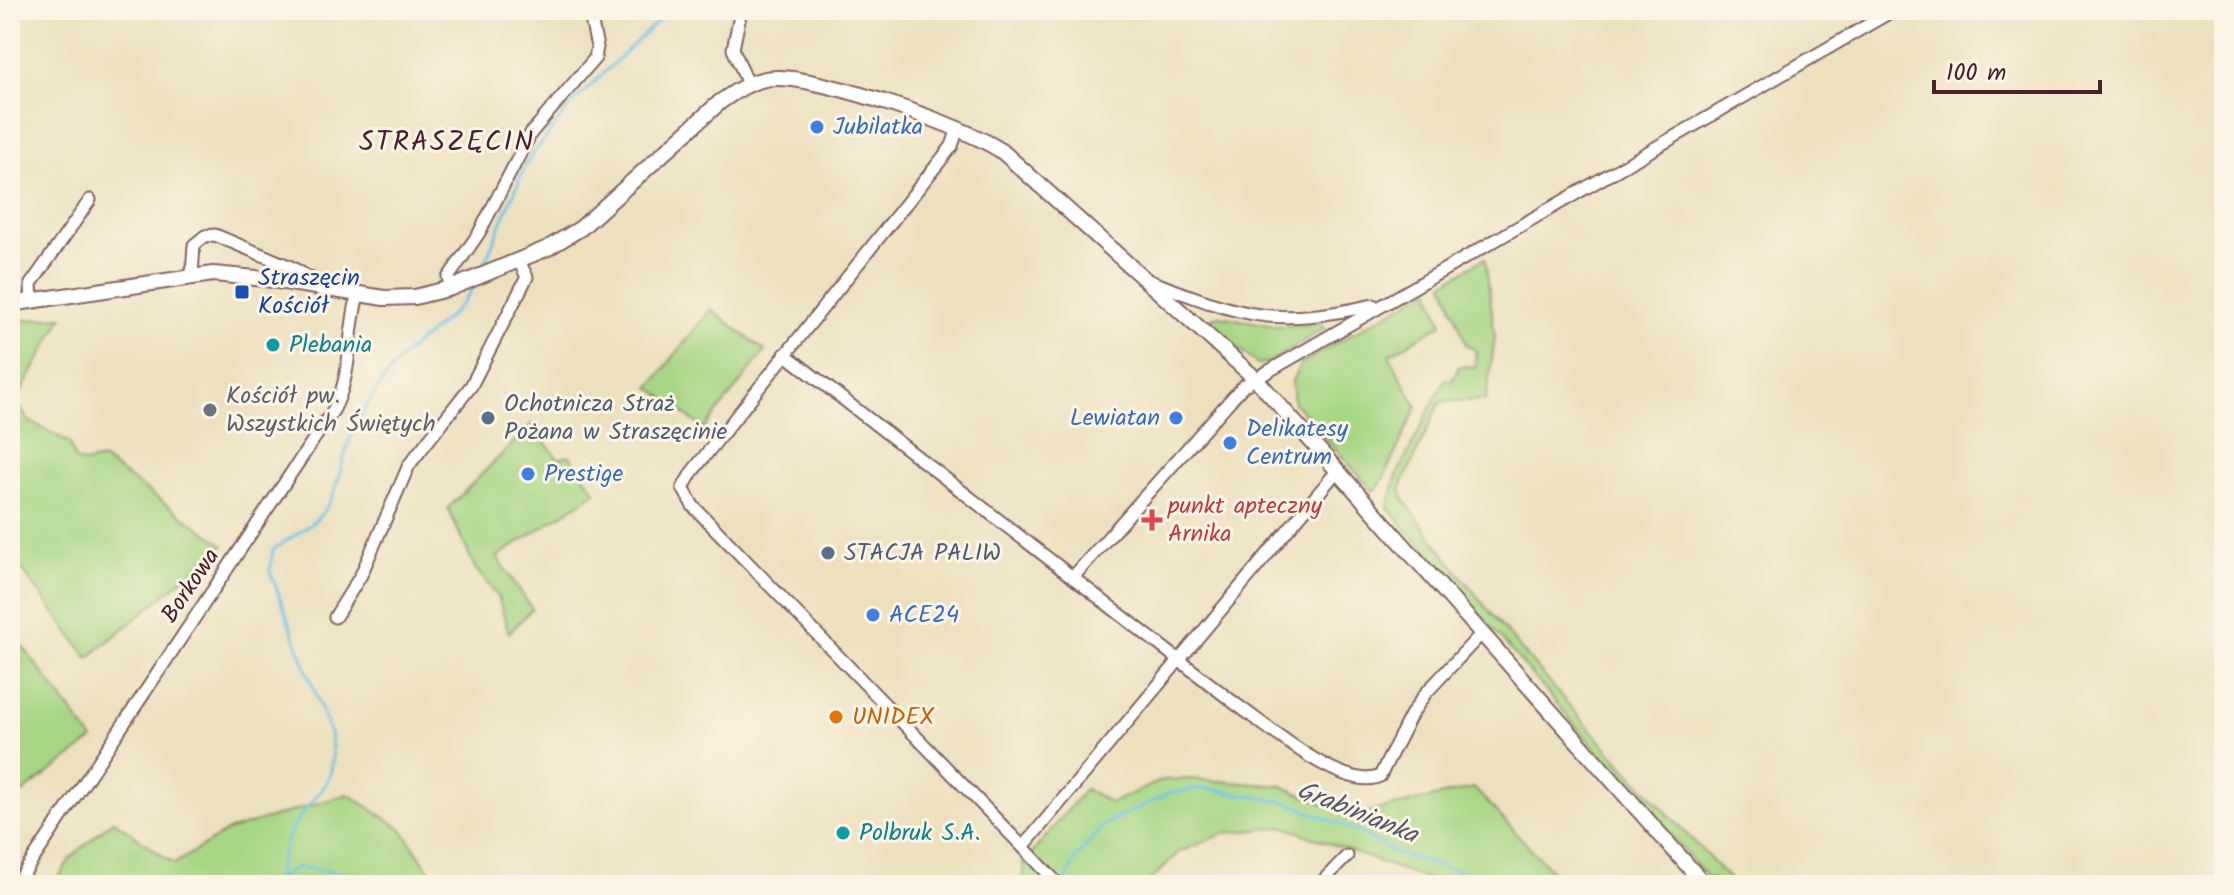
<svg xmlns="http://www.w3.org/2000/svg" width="2234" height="895" viewBox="0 0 2234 895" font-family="Kalam,sans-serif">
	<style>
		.green { fill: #a7d684; stroke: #787a58; stroke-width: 2 }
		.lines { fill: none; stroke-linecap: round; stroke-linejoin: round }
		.stream { stroke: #67c0e4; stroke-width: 3 }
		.minor-casing { stroke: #83635f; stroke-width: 15 }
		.tertiary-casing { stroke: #83635f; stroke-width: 18 }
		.minor { stroke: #fff; stroke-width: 11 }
		.tertiary { stroke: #fff; stroke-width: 14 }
		.shop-dot { fill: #3f7fe0; stroke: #fcf5e5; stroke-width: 3 }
		.transit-dot { fill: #1a4fb4; stroke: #fcf5e5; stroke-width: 3 }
		.culture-dot { fill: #0f9aa8; stroke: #fcf5e5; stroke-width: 3 }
		.worship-dot { fill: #6b7280; stroke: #fcf5e5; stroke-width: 3 }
		.service-dot { fill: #5c6f8a; stroke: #fcf5e5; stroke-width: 3 }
		.health-dot { fill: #e0444e; stroke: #fcf5e5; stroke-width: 3 }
		.food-dot { fill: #e8710a; stroke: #fcf5e5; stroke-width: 3 }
		.labels { text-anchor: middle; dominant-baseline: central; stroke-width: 6; stroke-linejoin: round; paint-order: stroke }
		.shop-label { font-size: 24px; fill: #366cbe; stroke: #fcf5e5; text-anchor: start }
		.transit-label { font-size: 24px; fill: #164399; stroke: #fcf5e5; text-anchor: start }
		.culture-label { font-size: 24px; fill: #0d838f; stroke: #fcf5e5; text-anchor: start }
		.worship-label { font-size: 24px; fill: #5b616d; stroke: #fcf5e5; text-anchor: start }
		.service-label { font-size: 24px; fill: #4e5e75; stroke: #fcf5e5; text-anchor: start }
		.health-label { font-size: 24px; fill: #be3a42; stroke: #fcf5e5; text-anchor: start }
		.street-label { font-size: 24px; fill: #4a1f2b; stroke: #fcf5e5 }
		.food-label { font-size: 24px; fill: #c56008; stroke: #fcf5e5; text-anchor: start }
		.water-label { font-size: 26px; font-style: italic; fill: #54576c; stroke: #fcf5e5 }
		.quarter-label { font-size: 28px; letter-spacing: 2px; fill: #4a1f2b; stroke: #fcf5e5 }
	</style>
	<rect width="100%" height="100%" fill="#fcf5e5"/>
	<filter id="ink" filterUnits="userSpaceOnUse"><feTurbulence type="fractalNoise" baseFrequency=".0125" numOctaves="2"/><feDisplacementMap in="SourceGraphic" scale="16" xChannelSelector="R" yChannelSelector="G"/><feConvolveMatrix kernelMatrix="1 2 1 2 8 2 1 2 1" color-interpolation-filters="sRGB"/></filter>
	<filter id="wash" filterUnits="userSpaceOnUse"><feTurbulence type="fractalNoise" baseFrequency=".006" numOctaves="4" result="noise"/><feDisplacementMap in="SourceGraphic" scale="32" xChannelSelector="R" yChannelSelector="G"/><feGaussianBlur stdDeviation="1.8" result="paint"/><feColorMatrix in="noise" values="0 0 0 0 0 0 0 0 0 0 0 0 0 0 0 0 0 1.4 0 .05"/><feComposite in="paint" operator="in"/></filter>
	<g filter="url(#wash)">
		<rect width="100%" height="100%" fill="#ede0bf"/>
		<path class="green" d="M 1485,258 L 1495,337 L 1486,400 L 1440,402 L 1400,489 L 1405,501 C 1504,639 1618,762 1735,885 L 1718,885 L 1711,878 L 1708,879 L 1388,508 L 1396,477 L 1445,379 L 1452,381 L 1459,366 L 1475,367 L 1476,351 L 1466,344 L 1444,283 Z
			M 1430,289 L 1442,324 L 1389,355 L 1417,407 L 1379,487 L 1373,491 L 1294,403 L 1292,381 L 1300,364 Z
			M 711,309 L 765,351 L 704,429 L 650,387 Z
			M 1219,316 L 1275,326 L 1321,324 L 1325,328 L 1268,363 L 1257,364 L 1212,326 L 1212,318 Z
			M 63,317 L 17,399 L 10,388 L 10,321 Z
			M 10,392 L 29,421 L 70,443 L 75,460 L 84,463 L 102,459 L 224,545 L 88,658 L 21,568 L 10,575 Z
			M 532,424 L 558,459 L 569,455 L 596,492 L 497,557 L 532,609 L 509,633 L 498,597 L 475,568 L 448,508 Z
			M 21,644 L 93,740 L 10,802 L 10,652 Z
			M 1192,779 L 1282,786 L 1351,816 L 1474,788 L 1565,885 L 1442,885 L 1285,827 L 1225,833 L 1179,852 L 1146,885 L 1025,885 L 1023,864 L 1085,789 L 1111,803 L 1163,780 Z
			M 348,794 L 402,829 L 439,885 L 53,885 L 71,858 L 113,820 L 174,864 L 227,831 Z"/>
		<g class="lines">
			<path class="stream" d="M 482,269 L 527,162 L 571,105 L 669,10
				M 276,879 C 281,864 283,845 291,831 C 313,789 341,791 330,733 L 270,571 L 273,550 C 290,537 314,526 326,508 C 339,488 341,461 350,439 C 359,416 376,390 391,370 C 415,337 457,321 475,283
				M 269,885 L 296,867 L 342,873 L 387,885
				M 1064,885 L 1075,860 L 1103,825 L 1170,793 L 1203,788 L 1286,802 L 1361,833 L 1396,853 L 1449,869 L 1531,885"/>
		</g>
	</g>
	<g filter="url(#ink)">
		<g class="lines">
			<g class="minor-casing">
				<path id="minor" d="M 741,10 L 733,49 L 748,84
					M 958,128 L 952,146 L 692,472 L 683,488 L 693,506 L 1023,847
					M 192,275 L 194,245 L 205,236 L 215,235 L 291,267 L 323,286
					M 1150,281 C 1243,316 1272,328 1373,305
					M 451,288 L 448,278 L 479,233 L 531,133 L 595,58 L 597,47 L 589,10
					M 32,302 L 31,284 L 90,200
					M 785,354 L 1237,705 C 1266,725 1345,793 1380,776 L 1411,715 L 1425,694 L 1481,634
					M 1073,577 L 1243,386 L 1894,10
					M 335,617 L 361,575 L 409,465 L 471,386 L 527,277 L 519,261
					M 16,885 L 334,409 C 353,372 347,334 358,295
					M 1059,885 L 1023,847 L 1337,471
					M 1319,885 L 1347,856"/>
			</g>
			<g class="tertiary-casing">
				<path id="tertiary" d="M 10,304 L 213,274 L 266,279 L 384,298 L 415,297 L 451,288 L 548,248 L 581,228 L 720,102 C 737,90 755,78 776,78 C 819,76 970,127 1004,153 L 1257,380 L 1705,885"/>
			</g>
			<use href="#minor" class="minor"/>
			<use href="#tertiary" class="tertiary"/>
		</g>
	</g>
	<g class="shop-dot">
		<circle cx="817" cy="127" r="8"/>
		<circle cx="1176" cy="418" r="8"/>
		<circle cx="1230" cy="443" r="8"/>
		<circle cx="528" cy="474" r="8"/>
		<circle cx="873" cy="615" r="8"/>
	</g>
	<rect class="transit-dot" x="234" y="284" width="16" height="16" rx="4"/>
	<g class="culture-dot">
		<circle cx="273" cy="345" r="8"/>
		<circle cx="843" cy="833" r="8"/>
	</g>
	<circle class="worship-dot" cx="210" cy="410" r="8"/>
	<g class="service-dot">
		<circle cx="488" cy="418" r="8"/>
		<circle cx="828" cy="553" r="8"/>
	</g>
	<path class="health-dot" d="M1148 508h8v8h8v8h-8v8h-8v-8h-8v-8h8z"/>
	<circle class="food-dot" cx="836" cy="717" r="8"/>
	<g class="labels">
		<g class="shop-label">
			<text x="833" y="127">Jubilatka</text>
			<text x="1160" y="418" text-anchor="end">Lewiatan</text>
			<text x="1246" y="429">Delikatesy<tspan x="1246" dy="28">Centrum</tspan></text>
			<text x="544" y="474">Prestige</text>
			<text x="889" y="615">ACE24</text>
		</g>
		<g class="transit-label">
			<text x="258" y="278">Straszęcin<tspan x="258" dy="28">Kościół</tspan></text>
		</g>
		<g class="culture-label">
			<text x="289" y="345">Plebania</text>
			<text x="859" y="833">Polbruk S.A.</text>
		</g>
		<g class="worship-label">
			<text x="226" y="396">Kościół pw.<tspan x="226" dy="28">Wszystkich Świętych</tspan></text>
		</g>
		<g class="service-label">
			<text x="504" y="404">Ochotnicza Straż<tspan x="504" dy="28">Pożana w Straszęcinie</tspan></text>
			<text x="844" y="553">STACJA PALIW</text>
		</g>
		<g class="health-label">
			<text x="1168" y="506">punkt apteczny<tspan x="1168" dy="28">Arnika</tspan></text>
		</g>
		<g class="street-label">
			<text transform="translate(191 586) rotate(-56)">Borkowa</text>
		</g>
		<g class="food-label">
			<text x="852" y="717">UNIDEX</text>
		</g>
		<g class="water-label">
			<text transform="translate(1357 813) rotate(22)">Grabinianka</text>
		</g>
		<g class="quarter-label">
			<text x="447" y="142">STRASZĘCIN</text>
		</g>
	</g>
	<rect width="2234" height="895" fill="none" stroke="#fcf5e5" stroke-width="40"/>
	<path d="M1934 80v12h166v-12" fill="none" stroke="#4a1f2b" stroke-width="4"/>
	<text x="1946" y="80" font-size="24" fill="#4a1f2b" stroke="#fcf5e5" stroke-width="6" paint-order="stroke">100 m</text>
</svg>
